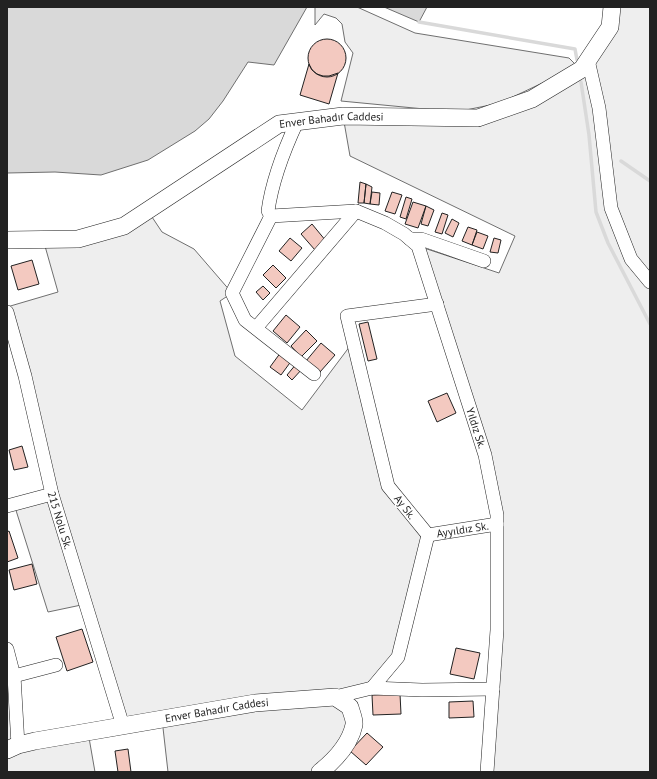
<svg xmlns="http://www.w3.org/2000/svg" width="657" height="779" viewBox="0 0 657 779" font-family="'PT Sans',sans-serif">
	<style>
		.green { fill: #eee; stroke: #6f6f6f }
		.water { fill: #d9d9d9; stroke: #6f6f6f }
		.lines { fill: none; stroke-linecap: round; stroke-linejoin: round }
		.stream { stroke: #d9d9d9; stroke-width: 3.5 }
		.building { fill: #f3c9c0; stroke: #222 }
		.minor-casing { stroke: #222; stroke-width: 14 }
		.major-casing { stroke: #222; stroke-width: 18 }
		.minor { stroke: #fff; stroke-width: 13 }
		.major { stroke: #fff; stroke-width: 17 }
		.labels { text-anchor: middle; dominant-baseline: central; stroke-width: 3; stroke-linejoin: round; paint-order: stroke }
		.street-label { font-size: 11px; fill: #222; stroke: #fff }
	</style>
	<rect width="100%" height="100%" fill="#fff"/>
	<path class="green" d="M 315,7 L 357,7 L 415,33 L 569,58 L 575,64 L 553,78 L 500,103 L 456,112 L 341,101 L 353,53 L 345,42 L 342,24 L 336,18 L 324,14 L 315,25 Z
		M 612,7 L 650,7 L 650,772 L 487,772 L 497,515 L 418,246 L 499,273 L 515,236 L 350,156 L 343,116 L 478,118 L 582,69 Z
		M 148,211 L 162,232 L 194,249 L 232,293 L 220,301 L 235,356 L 302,410 L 353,342 L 388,485 L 428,535 L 398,657 L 372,688 L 336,697 L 355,723 L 320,772 L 168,772 L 162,719 L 123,726 L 86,604 L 48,612 L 14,504 L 52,494 L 7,307 L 58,292 L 43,239 L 78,239 Z
		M 7,655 L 19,745 L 88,732 L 95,772 L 7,772 Z"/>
	<path class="water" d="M 7,7 L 307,7 L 274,65 L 248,62 L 223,101 L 209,119 L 195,131 L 148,160 L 101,175 L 55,172 L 7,173 Z
		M 384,7 L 427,7 L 419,22 Z"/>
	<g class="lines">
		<path class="stream" d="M 419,22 L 575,49 L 577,60
			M 581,82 L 589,135 L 596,212 L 608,243 L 650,324
			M 621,161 L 650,181"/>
	</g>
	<path class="building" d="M308 58a19 19 0 1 1 38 0a19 19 0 1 1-38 0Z
		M 309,64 L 312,70 L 317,74 L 323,76 L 329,76 L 338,73 L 329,104 L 300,95 Z
		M 360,182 L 366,184 L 364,203 L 358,203 Z
		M 366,184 L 372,187 L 370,204 L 364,203 Z
		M 372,192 L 380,193 L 379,205 L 370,204 Z
		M 392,192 L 402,195 L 395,214 L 385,211 Z
		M 406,197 L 412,199 L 406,219 L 400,217 Z
		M 413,202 L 426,206 L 418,228 L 405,224 Z
		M 426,206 L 434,210 L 428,226 L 421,224 Z
		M 442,213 L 448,215 L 442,234 L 435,232 Z
		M 452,219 L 459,223 L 453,237 L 445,233 Z
		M 312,224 L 326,241 L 315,250 L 301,234 Z
		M 468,227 L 477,230 L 472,245 L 462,241 Z
		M 477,232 L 488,236 L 483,249 L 472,245 Z
		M 290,238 L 302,248 L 291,261 L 279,251 Z
		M 494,238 L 501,240 L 498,253 L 490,252 Z
		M 32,260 L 39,284 L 18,290 L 11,266 Z
		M 273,265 L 286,278 L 276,288 L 263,275 Z
		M 263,286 L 270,293 L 263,300 L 256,292 Z
		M 286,315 L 300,327 L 287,343 L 273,331 Z
		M 368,322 L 377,359 L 368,361 L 359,324 Z
		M 306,330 L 317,341 L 301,357 L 291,346 Z
		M 321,343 L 335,355 L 320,372 L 306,361 Z
		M 281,352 L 292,360 L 281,375 L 270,367 Z
		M 297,363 L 303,368 L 292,380 L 287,375 Z
		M 447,393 L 456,413 L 437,422 L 428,401 Z
		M 22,446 L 28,467 L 14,470 L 9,450 Z
		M 9,531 L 18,558 L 7,562 L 7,532 Z
		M 32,564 L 37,584 L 14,590 L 9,570 Z
		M 82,629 L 93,662 L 67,671 L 56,637 Z
		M 456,648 L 480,653 L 474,679 L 450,674 Z
		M 400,694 L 401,714 L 373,715 L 372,695 Z
		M 473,701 L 474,717 L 449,718 L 449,702 Z
		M 367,733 L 383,747 L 366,765 L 350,751 Z
		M 128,749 L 131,772 L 118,772 L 115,751 Z"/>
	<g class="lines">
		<g class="minor-casing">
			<g id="minor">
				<path d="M 588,60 L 599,108 L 611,208 L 631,259 L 650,282"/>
				<path id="s1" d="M 271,216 L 356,211 L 385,223 L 404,234 L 418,246 L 485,455 L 497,515 L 497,630 L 487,772"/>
				<path d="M 271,216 L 232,293 L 245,320 L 314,374"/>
				<path d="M 271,216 L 268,211 C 272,181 284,150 297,122"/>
				<path d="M 410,239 L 421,239 L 484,261"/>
				<path id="s2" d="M 7,312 L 25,376 L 52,494 L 123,726"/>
				<path d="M 256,328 L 356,211"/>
				<path d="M 7,506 L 52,494"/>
				<path d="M 428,535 L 388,486 L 347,316 L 437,304"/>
				<path id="s3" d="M 428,535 L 497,524"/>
				<path d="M 7,649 L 14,676 L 18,745"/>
				<path d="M 14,676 L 56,665"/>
				<path d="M 372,688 L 398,657 L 428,535"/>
				<path d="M 335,697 L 372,688 L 422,690 L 493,689"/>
			</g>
		</g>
		<g class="major-casing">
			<g id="major">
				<path id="s4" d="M 7,240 L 78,239 L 124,226 L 279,124 L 343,116 L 478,118 L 532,99 L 582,69 L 610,27 L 612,7"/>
				<path id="s5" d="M 7,750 L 18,745 L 35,741 L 255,703 L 335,697 L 350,707 C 351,712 355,720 354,725 C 350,744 335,760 320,772"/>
			</g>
		</g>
		<use href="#minor" class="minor"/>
		<use href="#major" class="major"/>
	</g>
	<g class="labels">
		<g class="street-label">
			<text stroke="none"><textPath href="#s4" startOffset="357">Enver Bahadır Caddesi</textPath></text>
			<text stroke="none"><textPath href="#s1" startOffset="348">Yıldız Sk.</textPath></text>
			<text transform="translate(405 507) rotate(52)">Ay Sk.</text>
			<text stroke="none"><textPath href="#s2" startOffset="215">215 Nolu Sk.</textPath></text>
			<text stroke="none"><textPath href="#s3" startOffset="35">Ayyıldız Sk.</textPath></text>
			<text stroke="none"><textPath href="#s5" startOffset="214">Enver Bahadır Caddesi</textPath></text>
		</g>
	</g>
	<rect width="657" height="779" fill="none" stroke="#222222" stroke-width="16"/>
</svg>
